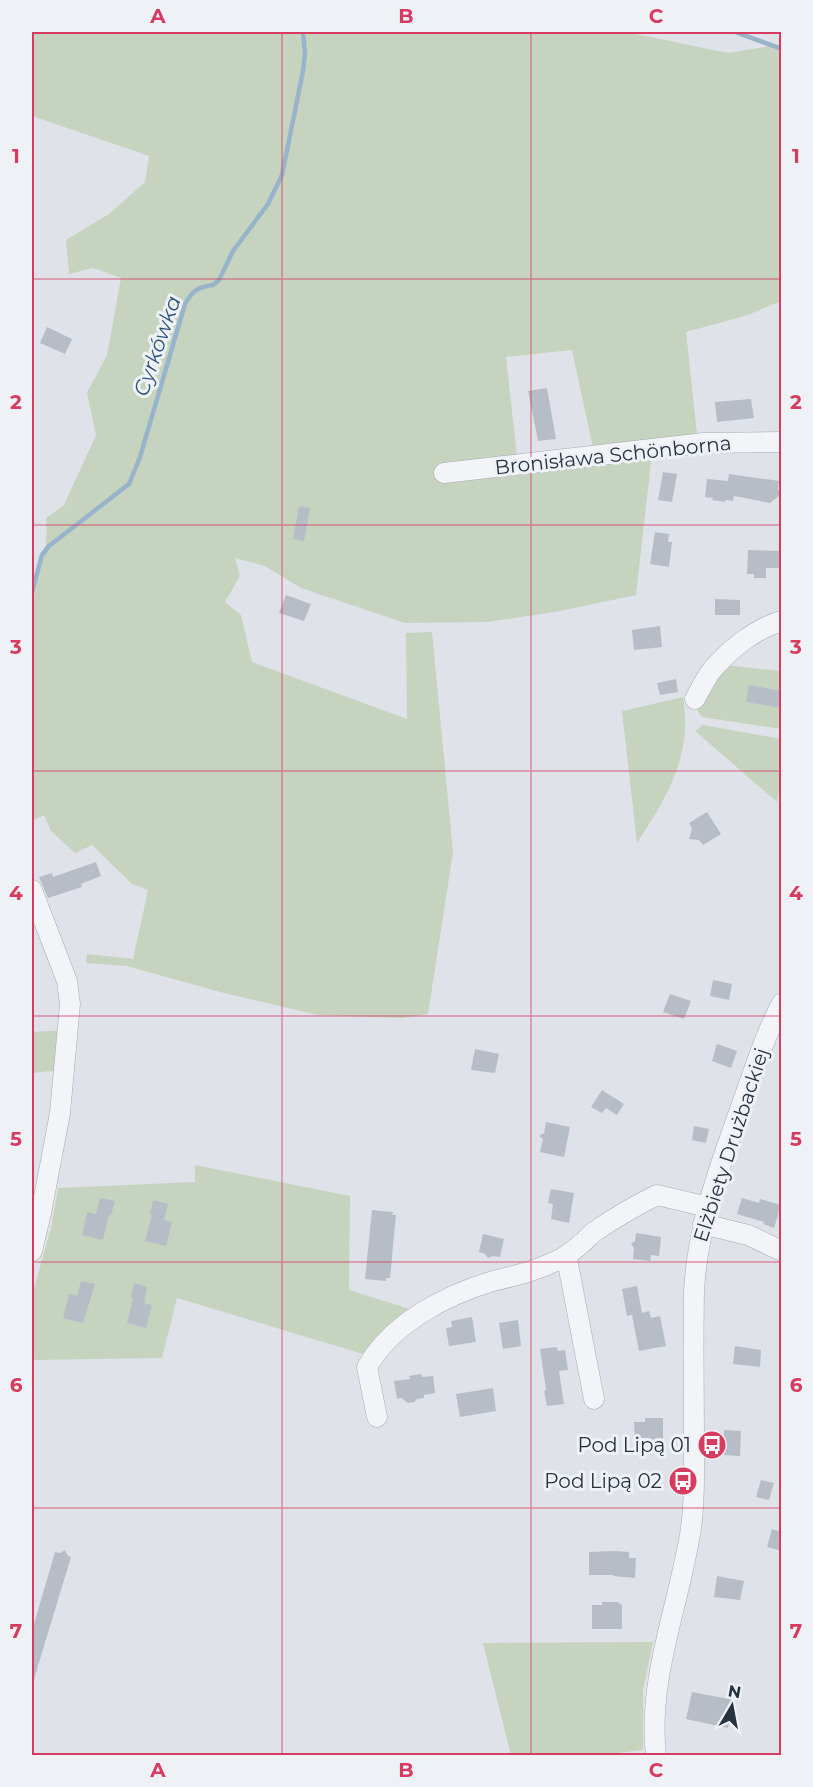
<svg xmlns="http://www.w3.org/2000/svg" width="813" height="1787" viewBox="0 0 813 1787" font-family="Montserrat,sans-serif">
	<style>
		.green { fill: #c6d3bf }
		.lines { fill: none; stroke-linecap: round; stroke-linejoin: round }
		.stream { stroke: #97b4cb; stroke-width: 4.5 }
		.building { fill: #b6bdc6 }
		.minor-casing { stroke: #a4aab3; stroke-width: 21 }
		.minor { stroke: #f2f4f7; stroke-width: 20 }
		.grid { fill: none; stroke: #d53c5f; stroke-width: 1.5; stroke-opacity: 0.55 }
		.labels { text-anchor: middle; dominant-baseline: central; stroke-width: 6; stroke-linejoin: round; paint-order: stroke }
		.street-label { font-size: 20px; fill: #273241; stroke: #eef2f6 }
		.poi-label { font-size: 20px; fill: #273241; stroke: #eef2f6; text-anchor: end }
		.water-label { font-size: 21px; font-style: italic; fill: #2f5477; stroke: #eef2f6 }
		.neatline { fill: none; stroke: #d53c5f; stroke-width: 2 }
		.grid-label { font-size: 20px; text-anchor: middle; font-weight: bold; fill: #d53c5f }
	</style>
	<rect width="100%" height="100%" fill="#dfe3e9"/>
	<path class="green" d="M 32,32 L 626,32 L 728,53 L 781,44 L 781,301 L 748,315 L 686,332 L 697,434 L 593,448 L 572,350 L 506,357 L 517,457 L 652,453 L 636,595 L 555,612 L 487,622 L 405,623 L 301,588 L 265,566 L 235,558 L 240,576 L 225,602 L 241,615 L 252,662 L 407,719 L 406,633 L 432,632 L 453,852 L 428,1014 L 402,1018 L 318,1015 L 220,992 L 127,966 L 86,963 L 87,954 L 133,959 L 148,890 L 132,884 L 92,845 L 75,853 L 51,831 L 44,815 L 32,821 L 32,583 C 45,560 48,544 46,518 L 64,505 L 96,435 L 87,393 L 107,355 L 121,278 L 93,268 L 69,274 L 66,240 L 109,214 L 145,182 L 149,156 L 32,116 Z
		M 723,665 L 781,671 L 781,729 L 702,717 L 697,710 L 698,698 Z
		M 683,697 C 693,755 667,797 637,843 L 622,711 Z
		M 703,725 L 781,739 L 782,773 L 777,802 L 695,731 Z
		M 65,1030 L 61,1070 L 32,1073 L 32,1032 Z
		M 195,1165 L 350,1196 L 349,1290 L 413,1310 L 373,1342 L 363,1354 L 177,1298 L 162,1358 L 32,1360 L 32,1295 L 51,1228 L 58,1188 L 195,1182 Z
		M 653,1642 L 643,1690 L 643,1750 L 592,1756 L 511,1755 L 483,1643 Z"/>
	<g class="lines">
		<path class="stream" d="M 735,32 L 782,49
			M 32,592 L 42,555 L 49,546 L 129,484 L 140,457 L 185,304 C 192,291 198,287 213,285 L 219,280 L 233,251 L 268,204 L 282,175 L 303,71 L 305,53 L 303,32"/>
	</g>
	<path class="building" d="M 47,327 L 72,339 L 65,354 L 40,343 Z
		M 547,388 L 556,439 L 538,441 L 528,391 Z
		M 751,399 L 754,418 L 717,422 L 715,402 Z
		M 663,472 L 677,474 L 672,502 L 658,500 Z
		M 729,474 L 779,481 L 778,489 L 781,494 L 770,503 L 734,496 L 733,501 L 725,500 L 725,502 L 712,500 L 713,498 L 705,497 L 707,479 L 728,481 Z
		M 299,506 L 310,508 L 304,541 L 293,539 Z
		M 655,532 L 669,534 L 668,542 L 672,542 L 669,567 L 650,564 Z
		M 748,550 L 782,551 L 782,568 L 766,568 L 766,578 L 754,578 L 754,574 L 747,574 Z
		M 286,595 L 311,604 L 304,621 L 279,613 Z
		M 715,599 L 740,600 L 740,615 L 715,615 Z
		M 660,626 L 662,647 L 634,650 L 632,630 Z
		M 676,679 L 678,692 L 660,695 L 657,683 Z
		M 749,685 L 782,691 L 782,708 L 746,702 Z
		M 707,812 L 721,834 L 703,845 L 699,840 L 689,839 L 692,829 L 689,823 Z
		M 96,862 L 101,876 L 81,884 L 82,887 L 48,898 L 39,877 L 52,873 L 53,877 Z
		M 713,980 L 732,984 L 729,1000 L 710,996 Z
		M 670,994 L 691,1001 L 684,1019 L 663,1012 Z
		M 717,1044 L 737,1051 L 731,1068 L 712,1061 Z
		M 475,1049 L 499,1054 L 495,1073 L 471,1070 Z
		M 602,1090 L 624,1104 L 617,1115 L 606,1108 L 602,1113 L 591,1107 Z
		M 546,1122 L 570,1127 L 564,1157 L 540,1152 L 543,1139 L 539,1136 L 544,1133 Z
		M 694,1126 L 709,1129 L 706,1143 L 692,1140 Z
		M 551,1189 L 574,1193 L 569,1223 L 551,1219 L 553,1204 L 548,1203 Z
		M 100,1198 L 115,1201 L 111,1215 L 109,1214 L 103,1240 L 82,1235 L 87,1212 L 96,1214 Z
		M 742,1198 L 759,1203 L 760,1199 L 781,1205 L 774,1228 L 763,1224 L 764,1222 L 737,1214 Z
		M 153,1200 L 168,1204 L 164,1220 L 172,1222 L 166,1246 L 145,1241 L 152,1215 L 150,1214 Z
		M 372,1210 L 393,1212 L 392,1215 L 396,1215 L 390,1278 L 386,1278 L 386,1281 L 365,1279 Z
		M 636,1233 L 661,1237 L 659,1256 L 651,1255 L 650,1261 L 633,1259 L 634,1248 L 631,1244 L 635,1241 Z
		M 483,1234 L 504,1239 L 500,1257 L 493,1256 L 488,1258 L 485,1254 L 479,1252 Z
		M 81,1281 L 95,1284 L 83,1323 L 63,1318 L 69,1294 L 77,1296 Z
		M 134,1283 L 147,1287 L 144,1303 L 152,1305 L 146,1328 L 127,1323 L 133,1298 L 131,1297 Z
		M 637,1286 L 642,1313 L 649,1311 L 651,1318 L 660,1316 L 666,1346 L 639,1351 L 632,1315 L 627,1316 L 622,1289 Z
		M 472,1317 L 476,1342 L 449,1346 L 446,1328 L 452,1327 L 451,1321 Z
		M 518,1320 L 521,1346 L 503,1349 L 499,1323 Z
		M 735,1346 L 761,1350 L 760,1367 L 733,1364 Z
		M 557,1347 L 558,1351 L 565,1350 L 568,1370 L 559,1371 L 564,1404 L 547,1406 L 544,1391 L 546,1390 L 540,1349 Z
		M 421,1374 L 422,1377 L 433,1376 L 435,1393 L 424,1395 L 424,1398 L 417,1399 L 414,1402 L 408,1403 L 401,1398 L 397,1399 L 394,1381 L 410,1379 L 409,1376 Z
		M 493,1388 L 496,1411 L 460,1417 L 456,1394 Z
		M 645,1418 L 663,1418 L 663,1443 L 635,1444 L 634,1422 L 645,1422 Z
		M 724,1430 L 741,1431 L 740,1456 L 723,1455 Z
		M 761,1480 L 774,1483 L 769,1500 L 756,1497 Z
		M 772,1529 L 782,1532 L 782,1551 L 767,1547 Z
		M 65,1550 L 67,1555 L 71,1557 L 34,1679 L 32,1678 L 32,1631 L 55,1552 L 60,1553 Z
		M 614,1551 L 629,1552 L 629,1558 L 636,1558 L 635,1578 L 613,1576 L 613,1575 L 589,1575 L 589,1552 Z
		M 717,1576 L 744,1581 L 740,1600 L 714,1597 Z
		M 602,1602 L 619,1602 L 619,1604 L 622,1604 L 622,1629 L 592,1629 L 592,1605 L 602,1605 Z
		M 692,1692 L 734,1700 L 728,1728 L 686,1719 Z"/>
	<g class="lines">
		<g class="minor-casing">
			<path id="minor" d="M 444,473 L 704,443 L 782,442
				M 695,699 C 700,690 705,679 712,670 C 729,650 756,628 782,621
				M 32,890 L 67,981 L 70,1004 L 60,1113 L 41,1213 L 32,1251
				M 703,1224 L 748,1235 L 782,1251
				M 564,1257 L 568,1264 L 594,1399
				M 377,1417 L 367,1367 C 392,1323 446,1295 493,1281 C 518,1275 539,1270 562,1258 C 574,1252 584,1241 594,1232 C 614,1218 635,1206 657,1195 L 708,1207
				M 656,1756 C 647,1678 680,1603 691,1528 C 695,1501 694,1474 694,1447 C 694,1395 693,1344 694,1292 C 697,1227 720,1165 742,1104 C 754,1070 765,1035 782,1003"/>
		</g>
		<use href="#minor" class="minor"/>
	</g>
	<path class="grid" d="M 282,32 L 282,1756M 531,32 L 531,1756M 32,279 L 782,279M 32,525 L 782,525M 32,771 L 782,771M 32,1016 L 782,1016M 32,1262 L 782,1262M 32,1508 L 782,1508"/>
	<defs>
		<g id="bus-disc" transform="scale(1.5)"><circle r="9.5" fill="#d53c5f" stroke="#eef2f6"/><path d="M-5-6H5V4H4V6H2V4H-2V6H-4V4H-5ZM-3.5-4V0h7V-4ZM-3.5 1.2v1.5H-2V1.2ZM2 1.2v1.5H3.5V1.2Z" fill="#fff"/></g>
	</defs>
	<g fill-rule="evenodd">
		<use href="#bus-disc" x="712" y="1445"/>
		<use href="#bus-disc" x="683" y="1481"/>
	</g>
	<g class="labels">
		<g class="street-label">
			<text transform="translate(613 455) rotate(-6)">Bronisława Schönborna</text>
			<text transform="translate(731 1145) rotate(-72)">Elżbiety Drużbackiej</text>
		</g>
		<g class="poi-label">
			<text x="691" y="1445">Pod Lipą 01</text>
			<text x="662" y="1481">Pod Lipą 02</text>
		</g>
		<g class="water-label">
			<text transform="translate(157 346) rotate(-71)">Cyrkówka</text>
		</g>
	</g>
	<rect width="813" height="1787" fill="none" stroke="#eef2f6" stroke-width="66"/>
	<g transform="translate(732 1706) rotate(10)" stroke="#eef2f6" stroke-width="4.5" paint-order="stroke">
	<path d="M0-4.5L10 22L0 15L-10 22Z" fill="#273241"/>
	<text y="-9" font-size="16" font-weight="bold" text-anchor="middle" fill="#273241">N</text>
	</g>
	<rect x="33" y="33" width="747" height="1721" class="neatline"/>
	<g class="grid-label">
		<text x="158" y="23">A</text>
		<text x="406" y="23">B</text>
		<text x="656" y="23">C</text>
		<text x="16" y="163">1</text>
		<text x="796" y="163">1</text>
		<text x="16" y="409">2</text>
		<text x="796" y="409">2</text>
		<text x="16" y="654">3</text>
		<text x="796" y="654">3</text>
		<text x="16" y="900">4</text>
		<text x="796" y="900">4</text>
		<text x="16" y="1146">5</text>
		<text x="796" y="1146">5</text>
		<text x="16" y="1392">6</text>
		<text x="796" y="1392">6</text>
		<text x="16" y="1638">7</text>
		<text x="796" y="1638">7</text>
		<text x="158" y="1777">A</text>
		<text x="406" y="1777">B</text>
		<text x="656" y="1777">C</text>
	</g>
</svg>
